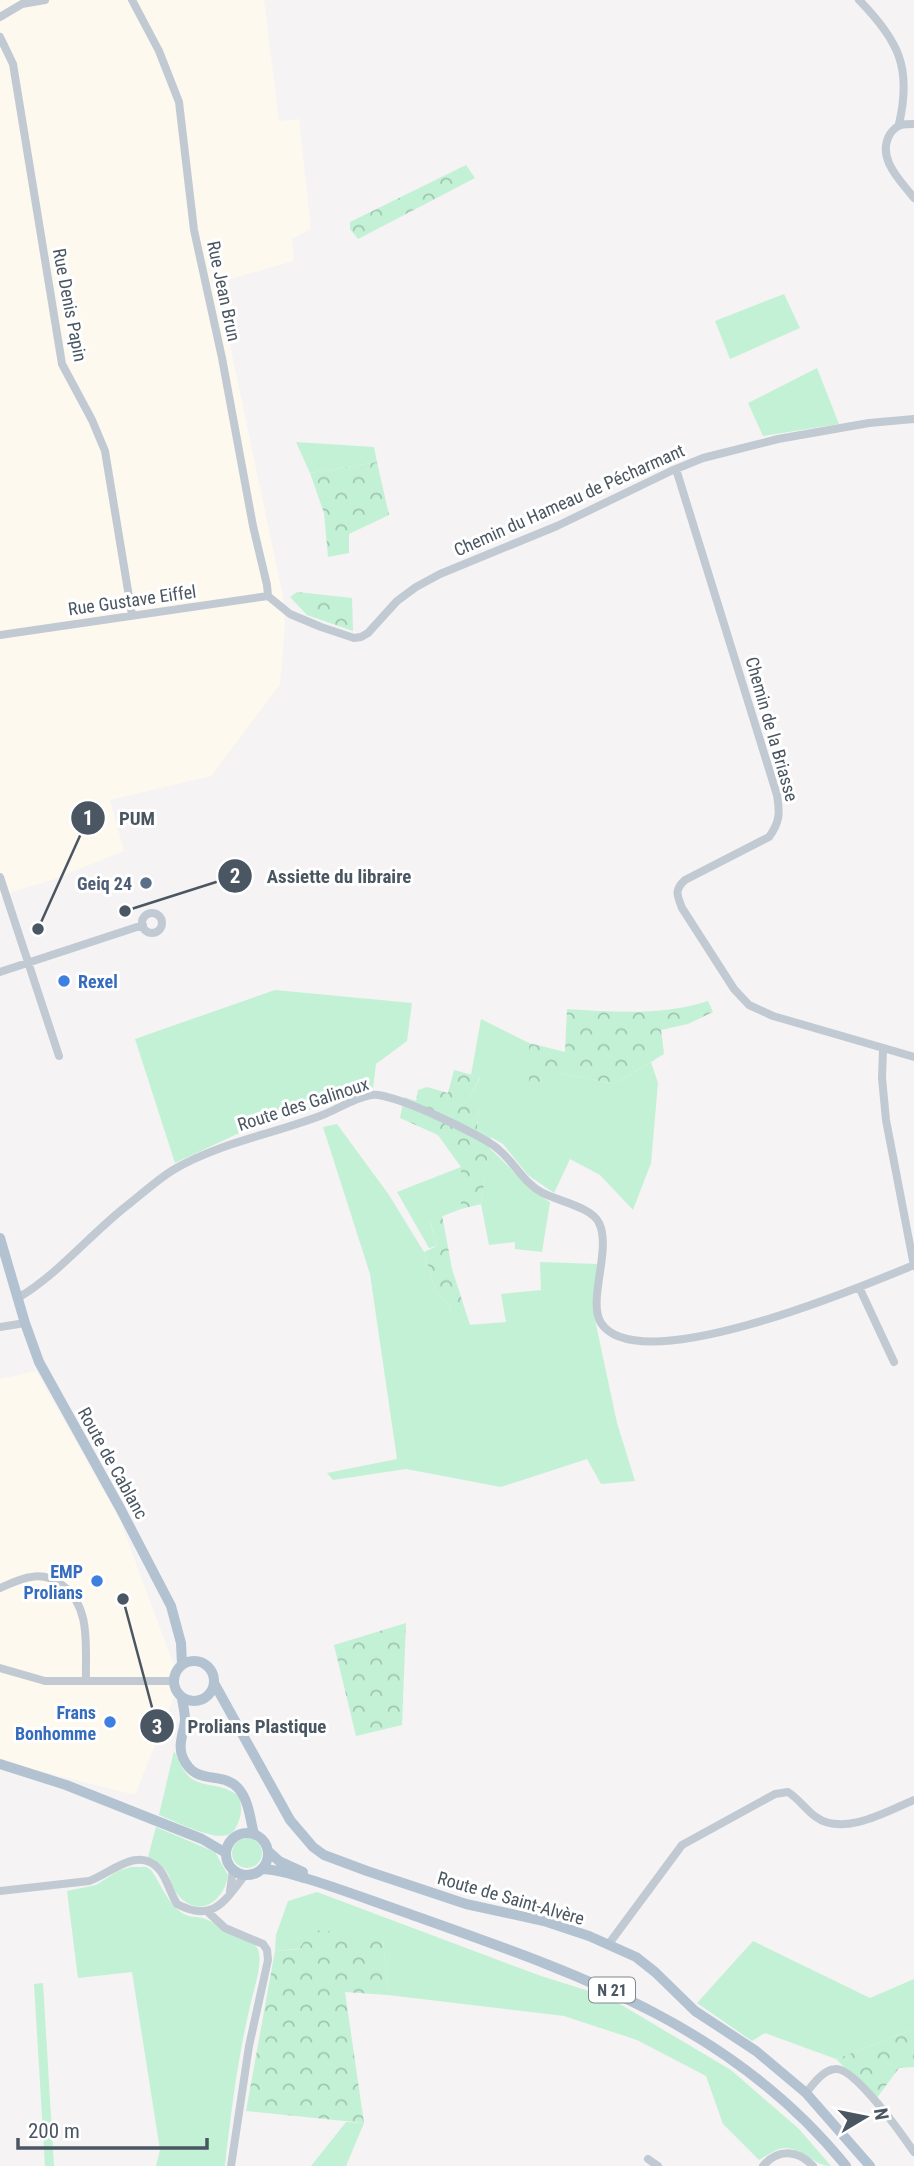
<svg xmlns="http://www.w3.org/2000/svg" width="914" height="2166" viewBox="0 0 914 2166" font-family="'Roboto Condensed',sans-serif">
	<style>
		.commercial { fill: #fdf9ef }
		.green { fill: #c3f1d5 }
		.forest { fill: url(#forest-crowns) }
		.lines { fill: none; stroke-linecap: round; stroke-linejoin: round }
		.minor { stroke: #c1cad2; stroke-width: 8 }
		.major { stroke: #b3c2d1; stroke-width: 10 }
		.service-dot { fill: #5c6f8a; stroke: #fff; stroke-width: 2.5 }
		.shop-dot { fill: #3f7fe0; stroke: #fff; stroke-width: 2.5 }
		.labels { text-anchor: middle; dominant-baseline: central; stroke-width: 6; stroke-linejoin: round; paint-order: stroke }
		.shield { fill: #fff; stroke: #808990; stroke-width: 2 }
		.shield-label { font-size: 16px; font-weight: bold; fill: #4a5661 }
		.street-label { font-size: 18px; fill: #4a5661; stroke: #fff }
		.service-label { font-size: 18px; font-weight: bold; fill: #4e5e75; stroke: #fff; text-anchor: end }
		.shop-label { font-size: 18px; font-weight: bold; fill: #366cbe; stroke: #fff; text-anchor: end }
		.leader { fill: none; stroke: #4a5661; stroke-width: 2.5 }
		.callout-dot { fill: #4a5661; stroke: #fff; stroke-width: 2.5 }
		.mark-label { font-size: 21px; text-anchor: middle; font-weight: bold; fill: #fff }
		.callout-label { font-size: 19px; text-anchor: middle; font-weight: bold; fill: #4a5661; stroke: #fff; stroke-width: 6; stroke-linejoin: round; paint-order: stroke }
	</style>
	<defs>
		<pattern id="forest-crowns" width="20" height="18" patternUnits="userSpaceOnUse" patternTransform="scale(1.75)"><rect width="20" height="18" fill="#c3f1d5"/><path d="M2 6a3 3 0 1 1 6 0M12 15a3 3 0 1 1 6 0" fill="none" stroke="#a0c6b0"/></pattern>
	</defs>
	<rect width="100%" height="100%" fill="#f5f3f3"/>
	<path class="commercial" d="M 0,0 L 264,0 L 279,121 L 299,119 L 311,229 L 292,239 L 294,261 L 217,283 L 282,592 L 285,622 L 280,684 L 211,776 L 110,800 L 124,851 L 52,880 L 14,891 L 0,897 Z
		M 36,1371 L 120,1520 L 180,1682 L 135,1795 L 0,1761 L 0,1379 Z"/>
	<path class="green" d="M 784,294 L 800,328 L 730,359 L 715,321 Z
		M 817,368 L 839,424 L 763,436 L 748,403 Z
		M 296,442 L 374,447 L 377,462 L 310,473 Z
		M 275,990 L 412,1003 L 407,1041 L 376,1064 L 373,1089 L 250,1128 L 175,1163 L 135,1039 Z
		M 481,1019 L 529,1043 L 529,1086 L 565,1074 L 614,1084 L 651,1062 L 658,1083 L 651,1163 L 633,1210 L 600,1175 L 570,1159 L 554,1193 L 528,1175 L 503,1144 L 477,1129 L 479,1108 L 470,1097 L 480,1078 L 471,1075 Z
		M 337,1124 L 389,1195 L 424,1252 L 436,1292 L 450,1305 L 455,1326 L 506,1322 L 501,1294 L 541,1290 L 540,1262 L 597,1264 L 594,1315 L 617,1423 L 635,1481 L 601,1484 L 587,1459 L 501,1487 L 406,1469 L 333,1480 L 327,1473 L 397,1459 L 370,1274 L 323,1127 Z
		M 489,1148 C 510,1166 526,1188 550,1202 L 542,1252 L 515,1249 L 515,1242 L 489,1245 L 481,1204 Z
		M 461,1167 L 461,1209 L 430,1221 L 437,1246 L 429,1248 L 397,1192 Z
		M 174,1751 C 179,1760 183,1773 192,1779 C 207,1788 222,1783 239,1796 C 242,1806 242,1813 238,1823 C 236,1828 233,1834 227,1835 C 211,1840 175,1821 159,1815 Z
		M 156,1827 L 215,1852 L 228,1875 C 225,1898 203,1918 182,1899 C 165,1884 178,1872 148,1857 Z
		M232 1853a15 15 0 1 1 30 0a15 15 0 1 1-30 0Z
		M 131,1867 L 146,1867 L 151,1870 C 161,1884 167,1903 182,1913 C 190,1918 194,1916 202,1918 C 210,1920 249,1940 255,1945 C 266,1955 254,1988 251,2002 C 238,2056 231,2111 225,2166 L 156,2166 L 160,2150 L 132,1972 L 78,1978 L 67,1891 L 96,1885 L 118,1871 Z
		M 317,1892 L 541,1976 L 608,1997 L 731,2070 L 799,2129 L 831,2166 C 814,2166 803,2148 785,2148 C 777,2148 766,2156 759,2160 L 723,2124 L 706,2076 L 637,2040 L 564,2016 L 388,1995 L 383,1940 L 275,1951 L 276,1935 L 288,1901 Z
		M 753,1941 L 870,1998 L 914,1979 L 914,2029 L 836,2059 L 765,2033 L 752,2041 L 697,2003 Z
		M 43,1983 L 54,2166 L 45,2166 L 34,1984 Z
		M 346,2122 L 364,2123 L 346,2166 L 311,2166 Z"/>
	<path class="forest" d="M 466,165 L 475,178 L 358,239 L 350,229 L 350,222 Z
		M 377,462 L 389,515 L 349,534 L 349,553 L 328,557 L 324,513 L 310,473 Z
		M 297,592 L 352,598 L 353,631 L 307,615 L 290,597 Z
		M 708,1001 L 713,1012 L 688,1024 L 661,1030 L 664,1054 L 614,1084 L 565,1074 L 529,1087 L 529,1043 L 565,1052 L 567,1009 C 614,1012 663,1016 708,1001 Z
		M 454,1070 L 480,1077 L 470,1097 L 479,1107 L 477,1129 L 491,1137 L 481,1204 L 461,1209 L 461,1167 L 438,1135 L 400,1118 L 404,1097 L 416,1101 L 418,1090 L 427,1087 L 448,1093 Z
		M 442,1215 L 452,1269 L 470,1325 L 455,1327 L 450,1305 L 436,1292 L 424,1252 L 437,1246 L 430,1220 Z
		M 406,1623 L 402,1725 L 356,1736 L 334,1645 Z
		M 312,1930 L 341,1932 L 383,1940 L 388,1995 L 345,1992 L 364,2123 L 246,2111 L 275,1951 L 299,1949 Z
		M 914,2029 L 914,2067 L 899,2068 L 876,2099 L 836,2059 Z"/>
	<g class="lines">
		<path class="minor" d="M 132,0 L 159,51 L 179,102 L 194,230 L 222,358 L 253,526 L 267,585 L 268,596
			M 859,0 C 899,41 912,68 899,124
			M 0,17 L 22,4 L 45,0
			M 0,37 L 13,64 L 62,364 L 92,420 L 105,451 L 132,615
			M 914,124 C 903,124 897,124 890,134 C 876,158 900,180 914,198
			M 676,469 L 777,795 C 780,813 780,822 769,837 L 685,880 C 674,890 677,895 682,908 L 734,989 L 749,1005 L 773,1016 L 914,1057
			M 268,596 L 290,614 L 321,627 L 354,638 L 361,637 L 368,633 L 397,601 L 416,587 L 440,574 L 557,526 L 671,471 L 703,458 L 778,439 L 869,423 L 914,419
			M 0,635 L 268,596
			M 0,877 L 59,1056
			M142 923a10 10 0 1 1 20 0a10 10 0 1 1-20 0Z
			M 0,972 L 143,925
			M 883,1050 L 882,1078 L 886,1120 L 914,1266
			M 859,1287 L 894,1362
			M 18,1298 C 60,1273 90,1234 129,1204 C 143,1193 157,1180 173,1170 C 220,1142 275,1134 325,1114 C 340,1108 354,1098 371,1095 C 390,1091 482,1135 498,1149 C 514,1162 524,1183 541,1192 C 557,1201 592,1207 599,1223 C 612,1249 587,1301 601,1323 C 639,1381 863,1286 914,1265
			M 0,1327 L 25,1323
			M 0,1588 C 10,1584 21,1578 31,1577 C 42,1575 53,1578 62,1585 C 92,1607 85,1648 86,1681
			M 0,1668 L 45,1681 L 173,1681
			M 0,1891 L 89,1881 C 110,1874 138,1845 159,1869 C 167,1878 170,1893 177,1904 C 213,1923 224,1902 245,1875
			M 230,1891 L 233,1870
			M 208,1912 L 225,1928 L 263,1944 L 267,1950 L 268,1960 L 249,2046 L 231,2166
			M 608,1945 L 682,1845 L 775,1794 L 788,1792 C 799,1799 806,1810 816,1817 C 843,1837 888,1811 914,1800
			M 806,2093 C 813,2084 823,2070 835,2069 C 854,2066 903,2136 914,2152
			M 648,2159 L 658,2166
			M 763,2166 C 778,2148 798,2150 813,2166"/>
		<path class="major" d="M 0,1238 L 25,1323 L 39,1362 L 120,1508 L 171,1606 L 181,1643 L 182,1664
			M174 1681a20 20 0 1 1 40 0a20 20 0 1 1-40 0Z
			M 214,1683 L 290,1820 L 313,1847 L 324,1855 L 367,1871 L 466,1904 L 544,1921 L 589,1936 L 636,1957 L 655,1972 L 695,2011 L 756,2051 L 806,2093 L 870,2166
			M 182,1698 C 183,1705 185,1713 185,1720 C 184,1733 177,1745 183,1758 C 196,1787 222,1770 238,1788 C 249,1800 250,1819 254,1834
			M 0,1764 L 66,1785 L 202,1839 L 226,1853
			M226 1854a21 21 0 1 1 42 0a21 21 0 1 1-42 0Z
			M 268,1851 L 279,1861 L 303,1872
			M 262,1869 C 278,1869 293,1875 308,1879 C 341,1889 372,1901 404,1912 C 570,1971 731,2023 846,2166"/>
	</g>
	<circle class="service-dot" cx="146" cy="883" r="7"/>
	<g class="shop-dot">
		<circle cx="64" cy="981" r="7"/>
		<circle cx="97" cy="1581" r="7"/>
		<circle cx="110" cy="1722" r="7"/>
	</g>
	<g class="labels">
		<rect class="shield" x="589" y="1977.5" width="46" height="25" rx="5"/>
		<g class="shield-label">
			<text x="612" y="1990">N 21</text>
		</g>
		<g class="street-label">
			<text transform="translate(224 291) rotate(78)">Rue Jean Brun</text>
			<text transform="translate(70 305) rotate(79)">Rue Denis Papin</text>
			<text transform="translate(569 500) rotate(-24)">Chemin du Hameau de Pécharmant</text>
			<text transform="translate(132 600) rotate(-8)">Rue Gustave Eiffel</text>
			<text transform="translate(772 729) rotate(74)">Chemin de la Briasse</text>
			<text transform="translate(303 1104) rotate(-18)">Route des Galinoux</text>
			<text transform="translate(113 1463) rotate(61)">Route de Cablanc</text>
			<text transform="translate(511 1898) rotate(16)">Route de Saint-Alvère</text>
		</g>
		<g class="service-label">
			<text x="132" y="883">Geiq 24</text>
		</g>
		<g class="shop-label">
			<text x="78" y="981" text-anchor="start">Rexel</text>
			<text x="83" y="1571">EMP<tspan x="83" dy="21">Prolians</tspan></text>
			<text x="96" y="1712">Frans<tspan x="96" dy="21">Bonhomme</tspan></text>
		</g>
	</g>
	<path class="leader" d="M38 929L88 818M125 911L235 876M123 1599L157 1726"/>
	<g class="callout-dot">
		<circle cx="38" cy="929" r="7"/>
		<circle cx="125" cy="911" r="7"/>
		<circle cx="123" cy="1599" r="7"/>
		<circle cx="88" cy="818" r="18"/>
		<circle cx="235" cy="876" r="18"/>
		<circle cx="157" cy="1726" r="18"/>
	</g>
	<g class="mark-label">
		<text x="88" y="825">1</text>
		<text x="235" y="883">2</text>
		<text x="157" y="1734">3</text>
	</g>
	<g class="callout-label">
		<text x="137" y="825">PUM</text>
		<text x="339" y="883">Assiette du libraire</text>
		<text x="257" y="1733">Prolians Plastique</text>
	</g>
	<g transform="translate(865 2117) rotate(80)" stroke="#ffffff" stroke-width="5" paint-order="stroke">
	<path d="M0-5L12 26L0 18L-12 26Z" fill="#4a5661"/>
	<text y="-10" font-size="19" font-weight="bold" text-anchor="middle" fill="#4a5661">N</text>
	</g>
	<path d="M18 2138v10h189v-10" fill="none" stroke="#4a5661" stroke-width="3.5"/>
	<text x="28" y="2138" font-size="21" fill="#4a5661" stroke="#ffffff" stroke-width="5" paint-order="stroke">200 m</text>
</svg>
